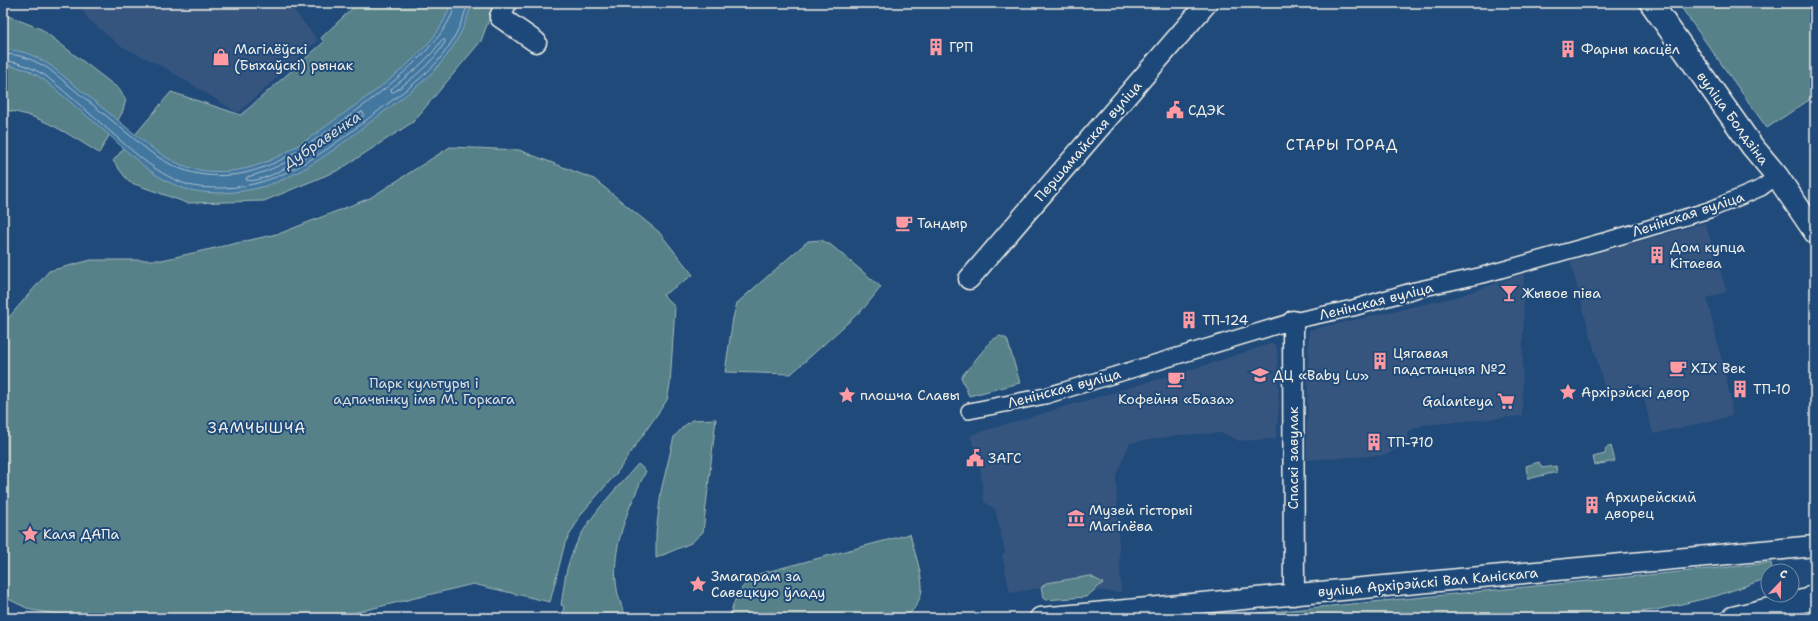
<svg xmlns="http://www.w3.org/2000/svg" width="1818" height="621" viewBox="0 0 1818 621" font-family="'Shantell Sans',sans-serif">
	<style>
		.built { fill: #34547e }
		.green { fill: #568189; stroke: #a5b9b8 }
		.water { fill: #4377a0; stroke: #8aa8bd }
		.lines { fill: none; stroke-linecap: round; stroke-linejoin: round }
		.shore { stroke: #adc0cb; stroke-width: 1 }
		.pedestrian-casing { stroke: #f4f1e8; stroke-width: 18 }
		.minor-casing { stroke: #f4f1e8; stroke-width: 23 }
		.primary-casing { stroke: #f4f1e8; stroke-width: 25 }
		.pedestrian { stroke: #1f4a7a; stroke-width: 15 }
		.minor { stroke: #1f4a7a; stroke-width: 20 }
		.primary { stroke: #1f4a7a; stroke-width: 22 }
		.labels { text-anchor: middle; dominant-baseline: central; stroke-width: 4; stroke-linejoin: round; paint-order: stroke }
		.poi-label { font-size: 14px; fill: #f4f1e8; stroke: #1f4a7a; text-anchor: start }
		.street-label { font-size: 14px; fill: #f4f1e8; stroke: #1f4a7a }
		.park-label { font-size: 14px; fill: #dce0da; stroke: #1f4a7a }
		.water-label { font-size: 15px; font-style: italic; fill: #d9dfdd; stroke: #1f4a7a }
		.neighbourhood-label { font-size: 15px; letter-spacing: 1px; fill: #f4f1e8; stroke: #1f4a7a }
	</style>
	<rect width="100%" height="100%" fill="#1f4a7a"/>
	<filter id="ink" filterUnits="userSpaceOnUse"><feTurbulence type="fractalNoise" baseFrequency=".025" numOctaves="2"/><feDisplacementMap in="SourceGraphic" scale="8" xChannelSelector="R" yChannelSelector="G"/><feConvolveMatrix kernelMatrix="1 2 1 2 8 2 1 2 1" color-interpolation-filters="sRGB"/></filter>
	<g filter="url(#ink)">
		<path class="built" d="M 77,3 L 288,3 L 318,40 L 238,113 L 165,68 L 119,45 L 89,20 Z
			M 1705,223 L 1727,292 L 1707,298 L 1731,400 L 1732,416 L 1653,434 L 1640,384 L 1606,393 L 1570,261 Z
			M 1524,274 L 1522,416 L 1424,425 L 1408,431 L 1407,444 L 1386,455 L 1306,460 L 1309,330 L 1456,297 Z
			M 1272,343 L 1277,346 L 1279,407 L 1276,439 L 1239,441 L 1222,433 L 1180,435 L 1130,443 L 1116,476 L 1121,592 L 1041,588 L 1010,593 L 1002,555 L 1005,552 L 995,509 L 984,502 L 981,473 L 970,435 L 1212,363 Z"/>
		<path class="green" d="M 358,3 L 495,3 L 481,41 L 413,122 L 339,170 L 264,201 L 187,203 L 129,182 L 113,161 L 171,92 L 241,115 L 324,42 L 321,38 Z
			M 1678,3 L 1815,3 L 1815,96 L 1767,128 Z
			M 3,14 L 41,29 L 119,89 L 126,100 L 122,113 L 99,153 C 68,134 40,114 3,110 Z
			M 450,147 L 519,150 L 594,179 L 659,232 L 693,275 L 663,295 L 675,307 L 670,385 L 667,400 L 616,474 L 582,513 L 565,543 L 550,602 L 473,584 L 333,618 L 84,618 L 31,610 L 6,598 L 3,594 L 3,324 L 49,271 L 91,260 L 162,260 L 281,233 L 370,198 Z
			M 821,240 L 831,245 L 881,287 L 864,308 L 791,374 L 725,372 L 733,318 L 737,303 L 808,241 Z
			M 1000,336 L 1007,339 L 1020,383 L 969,396 L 961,377 L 992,340 Z
			M 716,419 L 703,532 L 691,543 L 656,558 L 656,533 L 661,491 L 674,437 L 683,427 L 692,420 Z
			M 1611,446 L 1615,461 L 1595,465 L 1593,457 L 1605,454 L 1606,448 Z
			M 1539,462 L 1542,468 L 1556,466 L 1557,472 L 1528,479 L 1526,466 Z
			M 638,464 L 646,471 C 624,517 601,569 627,618 L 562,618 L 564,606 L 561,605 C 563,594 564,581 567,569 C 578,526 610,496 638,464 Z
			M 910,534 C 914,551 921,569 922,586 C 923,597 913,613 904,618 L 729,618 C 735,598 738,589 755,575 Z
			M 1771,563 L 1772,571 L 1768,571 L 1768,578 L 1716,596 L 1656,610 L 1591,618 L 1209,618 Z
			M 1090,576 L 1103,583 L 1086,597 L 1045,600 L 1041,588 L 1046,583 Z"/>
		<path class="water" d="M 451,3 L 472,3 C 466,25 455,47 440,64 C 425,82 404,96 385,111 C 347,139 308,174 262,187 C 239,193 213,195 190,190 C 157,182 132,156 108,134 C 86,116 65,97 43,79 L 28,70 L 3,64 L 3,50 C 22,49 36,56 51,66 L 152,148 C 177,166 199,174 231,171 C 274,167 312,136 346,112 C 373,93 402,72 425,47 C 437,35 446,19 451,3 Z"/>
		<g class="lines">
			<path class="shore" d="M 442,40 L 445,40 L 445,42 C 433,63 413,78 394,92 L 391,92 L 391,89 L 417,68 L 433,52 Z
				M 3,54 C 21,54 34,60 49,69 L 149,151 C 176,170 198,178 231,175 C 257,173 285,159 307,145 C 344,121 450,48 455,3
				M 3,61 C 19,61 32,68 46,76 C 68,94 90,114 112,133 C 136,154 159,176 189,185 C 200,188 212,188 222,188 C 283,187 331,147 377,112 C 397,96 420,81 437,62 C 452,45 462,24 468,3
				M 362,112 L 364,114 L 363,116 C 344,131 269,187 246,180 L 247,177 C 268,172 290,161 309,149 C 327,138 343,122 362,112 Z"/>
			<g class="pedestrian-casing">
				<path id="pedestrian" d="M 969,411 L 1045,396 L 1293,321 L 1353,308 L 1415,290 L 1483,275 L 1625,235 L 1709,210 L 1761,188 L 1777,176"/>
			</g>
			<g class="minor-casing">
				<path id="minor" d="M 506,3 L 500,17 L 536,42
					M 969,279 L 1207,3
					M 1293,321 L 1294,595
					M 1040,618 L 1815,546"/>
			</g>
			<g class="primary-casing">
				<path id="primary" d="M 1651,3 L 1752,146 L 1777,176 L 1815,232
					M 1733,618 L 1807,600 L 1815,595"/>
			</g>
			<use href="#pedestrian" class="pedestrian"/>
			<use href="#minor" class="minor"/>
			<use href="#primary" class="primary"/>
		</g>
	</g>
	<defs>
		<g id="building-bare" transform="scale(1.38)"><path d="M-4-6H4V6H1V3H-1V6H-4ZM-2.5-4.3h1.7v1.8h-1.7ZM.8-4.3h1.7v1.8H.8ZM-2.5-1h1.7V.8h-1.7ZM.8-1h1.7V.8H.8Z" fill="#ff9aa2" stroke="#1f4a7a" stroke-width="2.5" paint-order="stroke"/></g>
		<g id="shop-bare" transform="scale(1.38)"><path d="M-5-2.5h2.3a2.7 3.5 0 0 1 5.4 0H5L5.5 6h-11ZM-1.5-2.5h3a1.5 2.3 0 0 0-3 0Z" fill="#ff9aa2" stroke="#1f4a7a" stroke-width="2.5" paint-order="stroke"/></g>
		<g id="civic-bare" transform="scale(1.38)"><path d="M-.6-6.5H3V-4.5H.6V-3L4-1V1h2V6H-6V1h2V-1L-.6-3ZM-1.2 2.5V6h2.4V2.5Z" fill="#ff9aa2" stroke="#1f4a7a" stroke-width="2.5" paint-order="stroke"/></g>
		<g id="cafe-bare" transform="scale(1.38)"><path d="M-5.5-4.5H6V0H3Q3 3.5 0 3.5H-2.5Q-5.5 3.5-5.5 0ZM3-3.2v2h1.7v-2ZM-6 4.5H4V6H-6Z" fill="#ff9aa2" stroke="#1f4a7a" stroke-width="2.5" paint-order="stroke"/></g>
		<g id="bar-bare" transform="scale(1.38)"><path d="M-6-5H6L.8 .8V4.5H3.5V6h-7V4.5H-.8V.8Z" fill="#ff9aa2" stroke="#1f4a7a" stroke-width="2.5" paint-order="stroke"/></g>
		<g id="school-bare" transform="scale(1.38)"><path d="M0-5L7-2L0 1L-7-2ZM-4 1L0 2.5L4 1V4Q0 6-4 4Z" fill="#ff9aa2" stroke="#1f4a7a" stroke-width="2.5" paint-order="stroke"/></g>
		<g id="sight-bare" transform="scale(1.38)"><path d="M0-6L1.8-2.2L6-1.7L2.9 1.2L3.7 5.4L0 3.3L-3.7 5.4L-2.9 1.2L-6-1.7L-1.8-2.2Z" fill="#ff9aa2" stroke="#1f4a7a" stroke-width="2.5" paint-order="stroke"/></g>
		<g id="supermarket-bare" transform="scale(1.38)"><path d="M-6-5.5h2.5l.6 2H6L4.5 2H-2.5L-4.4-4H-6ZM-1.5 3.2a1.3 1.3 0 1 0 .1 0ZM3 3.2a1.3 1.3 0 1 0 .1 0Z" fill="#ff9aa2" stroke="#1f4a7a" stroke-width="2.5" paint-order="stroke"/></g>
		<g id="museum-bare" transform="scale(1.38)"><path d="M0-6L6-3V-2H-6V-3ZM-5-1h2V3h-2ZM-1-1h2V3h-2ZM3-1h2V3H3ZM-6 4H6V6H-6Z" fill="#ff9aa2" stroke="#1f4a7a" stroke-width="2.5" paint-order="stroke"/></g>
	</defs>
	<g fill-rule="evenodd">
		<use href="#building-bare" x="936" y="47"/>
		<use href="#building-bare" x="1568" y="49"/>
		<use href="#shop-bare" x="221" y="57"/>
		<use href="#civic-bare" x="1175" y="110"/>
		<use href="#cafe-bare" x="904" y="223"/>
		<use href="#building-bare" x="1657" y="255"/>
		<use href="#bar-bare" x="1509" y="293"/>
		<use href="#building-bare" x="1189" y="320"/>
		<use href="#building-bare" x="1380" y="361"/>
		<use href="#cafe-bare" x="1678" y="368"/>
		<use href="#school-bare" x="1260" y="375"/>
		<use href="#cafe-bare" x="1176" y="379"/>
		<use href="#building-bare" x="1740" y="389"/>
		<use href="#sight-bare" x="1568" y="392"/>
		<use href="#sight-bare" x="847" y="395"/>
		<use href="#supermarket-bare" x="1506" y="401"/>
		<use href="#building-bare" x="1374" y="442"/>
		<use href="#civic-bare" x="975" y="458"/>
		<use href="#building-bare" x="1592" y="505"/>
		<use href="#museum-bare" x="1076" y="518"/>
		<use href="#sight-bare" x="30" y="534"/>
		<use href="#sight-bare" x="698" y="584"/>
	</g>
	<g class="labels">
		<g class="poi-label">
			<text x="949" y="47">ГРП</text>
			<text x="234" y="49">Магілёўскі<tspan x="234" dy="16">(Быхаўскі) рынак</tspan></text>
			<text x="1581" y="49">Фарны касцёл</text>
			<text x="1188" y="110">СДЭК</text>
			<text x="917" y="223">Тандыр</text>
			<text x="1670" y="247">Дом купца<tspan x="1670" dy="16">Кітаева</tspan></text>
			<text x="1522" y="293">Жывое піва</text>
			<text x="1202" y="320">ТП-124</text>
			<text x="1393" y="353">Цягавая<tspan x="1393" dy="16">падстанцыя №2</tspan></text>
			<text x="1691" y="368">XIX Век</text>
			<text x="1273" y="375">ДЦ «Baby Lu»</text>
			<text x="1753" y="389">ТП-10</text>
			<text x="1581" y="392">Архірэйскі двор</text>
			<text x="860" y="395">плошча Славы</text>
			<text x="1176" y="399" text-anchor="middle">Кофейня «База»</text>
			<text x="1493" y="401" text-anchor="end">Galanteya</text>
			<text x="1387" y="442">ТП-710</text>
			<text x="988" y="458">ЗАГС</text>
			<text x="1605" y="497">Архирейский<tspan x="1605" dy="16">дворец</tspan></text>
			<text x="1089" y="510">Музей гісторыі<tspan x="1089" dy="16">Магілёва</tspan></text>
			<text x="43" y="534">Каля ДАПа</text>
			<text x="711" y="576">Змагарам за<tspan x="711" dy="16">Савецкую ўладу</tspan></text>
		</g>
		<g class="street-label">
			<text transform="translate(1733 118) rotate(54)">вуліца Болдзіна</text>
			<text transform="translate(1088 141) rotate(-49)">Першамайская вуліца</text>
			<text transform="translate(1688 214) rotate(-18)">Ленінская вуліца</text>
			<text transform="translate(1376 301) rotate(-14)">Ленінская вуліца</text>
			<text transform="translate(1064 388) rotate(-15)">Ленінская вуліца</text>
			<text transform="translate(1293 458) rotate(-90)">Спаскі завулак</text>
			<text transform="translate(1428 582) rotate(-5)">вуліца Архірэйскі Вал Каніскага</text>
		</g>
		<g class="park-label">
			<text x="424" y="383">Парк культуры і<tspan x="424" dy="16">адпачынку імя М. Горкага</tspan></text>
		</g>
		<g class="water-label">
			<text transform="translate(322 140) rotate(-34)">Дубравенка</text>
		</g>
		<g class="neighbourhood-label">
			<text x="1342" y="145">СТАРЫ ГОРАД</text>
			<text x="257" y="428">ЗАМЧЫШЧА</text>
		</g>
	</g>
	<rect width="1818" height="621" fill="none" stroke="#1f4a7a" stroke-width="16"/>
	<rect x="8" y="8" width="1802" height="605" fill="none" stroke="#f4f1e8" stroke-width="1.5" filter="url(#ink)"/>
	<g transform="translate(1780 583) rotate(22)"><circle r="19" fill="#1f4a7a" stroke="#748da6"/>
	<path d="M0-3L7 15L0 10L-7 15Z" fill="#ff9aa2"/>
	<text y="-6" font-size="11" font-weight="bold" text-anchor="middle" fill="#f4f1e8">С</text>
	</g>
</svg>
